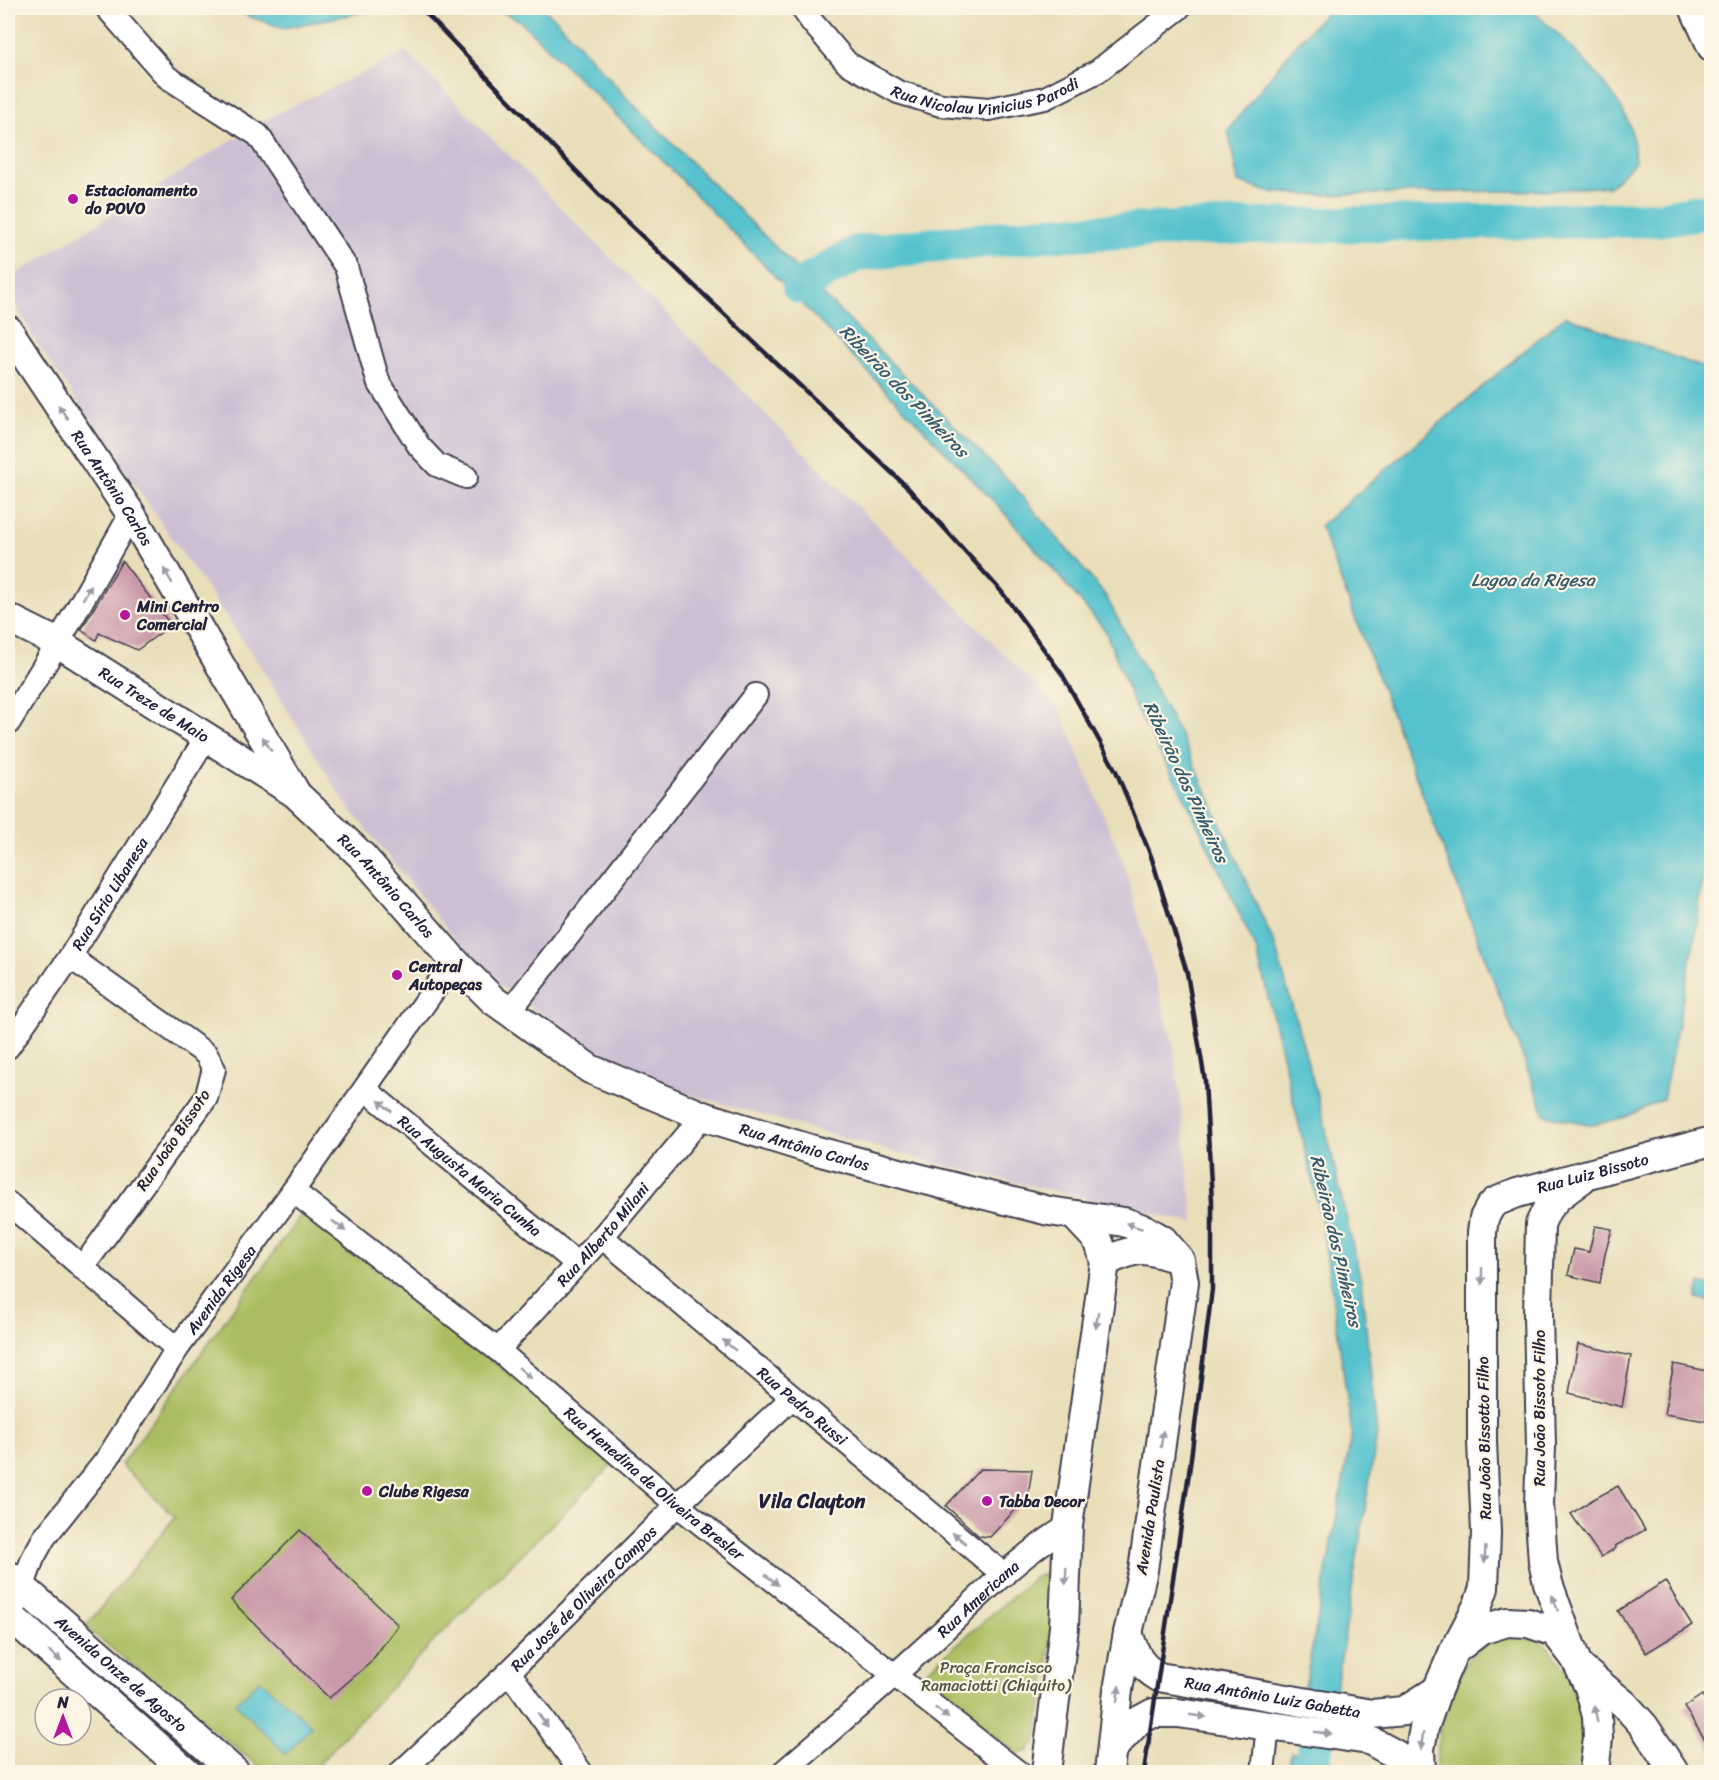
<svg xmlns="http://www.w3.org/2000/svg" width="1719" height="1780" viewBox="0 0 1719 1780" font-family="Sriracha,sans-serif">
	<style>
		.industrial { fill: #ccbfd4 }
		.green { fill: #abbd61; stroke: #66704e; stroke-width: 1.5 }
		.water { fill: #55c2ce; stroke: #3c7284; stroke-width: 1.5 }
		.lines { fill: none; stroke-linecap: round; stroke-linejoin: round }
		.river { stroke: #55c2ce; stroke-width: 36 }
		.building { fill: #ca99a9 }
		.minor-casing { stroke: #403e4e; stroke-width: 26 }
		.major-casing { stroke: #403e4e; stroke-width: 32 }
		.minor { stroke: #fff; stroke-width: 22 }
		.major { stroke: #fff; stroke-width: 28 }
		.rail { stroke: #22223b; stroke-width: 4.5 }
		.oneway { fill: #9c9ca7 }
		.poi-dot { fill: #b5179e; stroke: #fcf5e5; stroke-width: 2 }
		.labels { text-anchor: middle; dominant-baseline: central; stroke-width: 4.5; stroke-linejoin: round; paint-order: stroke }
		.street-label { font-size: 16px; fill: #22223b; stroke: #fcf5e5 }
		.poi-label { font-size: 16px; font-weight: bold; fill: #22223b; stroke: #fcf5e5; text-anchor: start }
		.park-label { font-size: 16px; fill: #525848; stroke: #fcf5e5 }
		.water-label { font-size: 18px; font-style: italic; fill: #345a6e; stroke: #fcf5e5 }
		.quarter-label { font-size: 20px; font-weight: bold; fill: #22223b; stroke: #fcf5e5 }
	</style>
	<rect width="100%" height="100%" fill="#fcf5e5"/>
	<filter id="ink" filterUnits="userSpaceOnUse"><feTurbulence type="fractalNoise" baseFrequency=".0167" numOctaves="2"/><feDisplacementMap in="SourceGraphic" scale="12" xChannelSelector="R" yChannelSelector="G"/><feConvolveMatrix kernelMatrix="1 2 1 2 8 2 1 2 1" color-interpolation-filters="sRGB"/></filter>
	<filter id="wash" filterUnits="userSpaceOnUse"><feTurbulence type="fractalNoise" baseFrequency=".008" numOctaves="4" result="noise"/><feDisplacementMap in="SourceGraphic" scale="24" xChannelSelector="R" yChannelSelector="G"/><feGaussianBlur stdDeviation="1.35" result="paint"/><feColorMatrix in="noise" values="0 0 0 0 0 0 0 0 0 0 0 0 0 0 0 0 0 1.4 0 .05"/><feComposite in="paint" operator="in"/></filter>
	<g filter="url(#wash)">
		<rect width="100%" height="100%" fill="#e9deba"/>
		<path class="industrial" d="M 406,52 L 1060,710 L 1124,864 L 1174,1047 L 1194,1223 L 941,1165 L 651,1084 L 553,1023 L 481,972 L 343,800 L 261,667 L 32,336 L 8,289 L 8,279 L 268,118 Z"/>
		<path class="green" d="M 305,1209 L 354,1252 L 617,1460 L 436,1639 L 311,1772 L 266,1772 L 85,1627 L 175,1517 L 121,1465 Z
			M 1048,1573 L 1060,1579 L 1036,1742 L 1026,1752 L 1017,1753 L 918,1678 L 1035,1577 Z
			M 1509,1637 C 1521,1637 1535,1637 1545,1644 C 1549,1647 1553,1654 1557,1658 C 1586,1695 1584,1728 1579,1772 L 1436,1772 L 1439,1731 L 1451,1695 L 1467,1660 L 1488,1643 Z"/>
		<path class="water" d="M 240,8 L 399,8 L 368,11 L 284,28 L 247,16 Z
			M 495,8 L 541,8 L 555,18 L 625,96 L 1012,484 L 1105,595 L 1185,744 L 1275,945 L 1321,1109 L 1361,1281 L 1377,1434 L 1334,1701 L 1303,1697 L 1352,1433 L 1321,1216 L 1257,951 L 1185,798 L 1135,707 L 1105,630 L 1001,509 L 670,168 L 520,21 Z
			M 1330,8 L 1529,8 C 1560,35 1623,93 1632,134 C 1634,143 1634,153 1635,162 L 1610,186 L 1553,190 L 1313,195 L 1269,192 L 1238,182 L 1228,130 L 1294,47 Z
			M 1565,316 L 1712,371 L 1711,797 L 1697,927 L 1663,1099 L 1626,1117 L 1593,1125 L 1545,1115 L 1320,526 Z
			M 1700,1283 L 1711,1286 L 1711,1302 L 1697,1299 Z
			M 260,1680 L 312,1726 L 286,1754 L 236,1704 Z
			M 1291,1752 L 1325,1759 L 1323,1772 L 1288,1772 Z"/>
		<g class="lines">
			<path class="river" d="M 800,286 L 857,253 L 1046,234 L 1255,226 L 1658,219 L 1712,210
				M 1311,1772 L 1323,1699"/>
		</g>
		<g id="blocks">
			<path class="building" d="M 122,561 L 171,625 L 137,650 L 99,633 L 96,640 L 81,630 Z
				M 1595,1226 L 1612,1229 L 1605,1254 L 1600,1283 L 1568,1275 L 1574,1249 L 1589,1252 Z
				M 1578,1344 L 1631,1356 L 1622,1407 L 1569,1393 Z
				M 1674,1364 L 1712,1372 L 1712,1422 L 1664,1414 Z
				M 980,1469 L 1032,1470 L 1028,1496 L 990,1537 L 979,1536 L 946,1506 Z
				M 1618,1486 L 1645,1530 L 1615,1546 L 1616,1548 L 1601,1557 L 1571,1514 L 1592,1500 Z
				M 300,1530 L 398,1625 L 370,1663 L 329,1698 L 231,1600 Z
				M 1665,1581 L 1692,1625 L 1646,1653 L 1618,1611 Z
				M 1702,1695 L 1712,1710 L 1712,1751 L 1684,1707 Z"/>
		</g>
	</g>
	<g filter="url(#ink)">
		<use href="#blocks" fill-opacity="0" stroke="#403e4e" stroke-width="1.5"/>
		<g class="lines">
			<g class="minor-casing">
				<g id="minor">
					<path d="M 107,8 L 167,77 L 258,135 L 346,267 L 378,381 L 419,446 L 437,465 L 466,477"/>
					<path id="s1" d="M 802,8 L 812,22 L 847,63 L 898,92 L 941,105 L 989,109 L 1045,98 L 1098,71 L 1179,8"/>
					<path d="M 8,724 L 58,643 L 131,514"/>
					<path d="M 70,957 L 206,1054 L 214,1069 L 206,1098 L 82,1268"/>
					<path d="M 509,1012 L 756,695"/>
					<path id="s2" d="M 8,1047 L 70,957 L 206,738"/>
					<path id="s3" d="M 365,1089 L 576,1263"/>
					<path id="s4" d="M 293,1191 L 498,1350 L 677,1505 L 1018,1772"/>
					<path d="M 8,1203 L 177,1349"/>
					<path id="s5" d="M 602,1237 L 1004,1575"/>
					<path id="s6" d="M 498,1350 L 602,1237 L 703,1116"/>
					<path id="s7" d="M 17,1602 L 33,1558 L 44,1538 L 107,1459 L 177,1349 L 293,1191 L 454,961"/>
					<path d="M 509,1672 L 581,1772"/>
					<path id="s8" d="M 401,1772 L 509,1672 L 677,1505 L 792,1398"/>
					<path id="s9" d="M 783,1772 C 833,1729 883,1686 931,1642 C 975,1601 1017,1557 1068,1526"/>
					<path d="M 1263,1772 L 1268,1726"/>
				</g>
			</g>
			<g class="major-casing">
				<g id="major">
					<path d="M 1694,8 L 1712,47"/>
					<path id="s10" d="M 8,330 L 131,514 L 297,795 L 363,857 L 454,961 L 493,1000 L 590,1069 L 703,1116 L 810,1149 L 918,1178 L 1049,1211 L 1124,1222 L 1146,1230 L 1163,1240 L 1180,1260 L 1184,1282 L 1143,1570 L 1128,1633 L 1118,1690 L 1109,1772"/>
					<path id="s11" d="M 8,618 L 58,643 L 293,792"/>
					<path d="M 1105,1262 C 1140,1246 1143,1247 1178,1259"/>
					<path id="s12" d="M 8,1575 L 235,1772"/>
					<path d="M 8,1614 L 187,1772"/>
					<path id="s13" d="M 1128,1633 C 1136,1655 1138,1665 1159,1677 L 1372,1714 L 1404,1711 L 1437,1690"/>
					<path id="s14" d="M 1454,1651 L 1478,1605 L 1484,1588 L 1486,1533 L 1482,1442 L 1482,1232 L 1484,1218 L 1490,1207 L 1495,1202 L 1517,1193 L 1712,1141"/>
					<path d="M 1575,1658 L 1548,1583 L 1543,1562 L 1539,1503 L 1541,1446 L 1538,1315 L 1540,1224 L 1547,1209 L 1559,1196 L 1582,1179"/>
					<path d="M 1583,1670 L 1624,1704 L 1644,1726 L 1674,1772"/>
					<path d="M 1112,1749 L 1138,1721 L 1153,1713 L 1178,1713 L 1369,1740 L 1395,1754 L 1415,1772"/>
					<path d="M 1046,1772 L 1064,1627 L 1068,1526 L 1105,1262 L 1099,1242 L 1074,1215"/>
					<path d="M 1421,1772 L 1420,1749 L 1424,1728 L 1437,1690 L 1454,1651 L 1481,1630 L 1507,1622 L 1528,1623 L 1555,1632 L 1575,1658 L 1589,1687 L 1597,1716 L 1598,1738 L 1594,1772"/>
				</g>
			</g>
			<use href="#minor" class="minor"/>
			<use href="#major" class="major"/>
			<path class="rail" d="M 421,8 L 605,201 L 908,488 L 1001,591 L 1062,674 L 1116,771 L 1151,856 L 1187,973 L 1205,1081 L 1212,1201 L 1212,1289 L 1190,1466 L 1144,1772"/>
		</g>
		<defs><path id="oneway-solid" d="M-6-.8H1V-3.2L6.5 0L1 3.2V.8H-6Z" transform="scale(1.5)"/></defs>
		<g class="oneway">
			<use href="#oneway-solid" transform="translate(63 412) rotate(-124)"/>
			<use href="#oneway-solid" transform="translate(168 576) rotate(-120)"/>
			<use href="#oneway-solid" transform="translate(87 592) rotate(-61)"/>
			<use href="#oneway-solid" transform="translate(267 744) rotate(-121)"/>
			<use href="#oneway-solid" transform="translate(385 1106) rotate(-141)"/>
			<use href="#oneway-solid" transform="translate(339 1226) rotate(38)"/>
			<use href="#oneway-solid" transform="translate(1134 1226) rotate(-161)"/>
			<use href="#oneway-solid" transform="translate(1482 1276) rotate(90)"/>
			<use href="#oneway-solid" transform="translate(1097 1320) rotate(98)"/>
			<use href="#oneway-solid" transform="translate(729 1345) rotate(-140)"/>
			<use href="#oneway-solid" transform="translate(525 1373) rotate(41)"/>
			<use href="#oneway-solid" transform="translate(1162 1439) rotate(-82)"/>
			<use href="#oneway-solid" transform="translate(959 1538) rotate(-140)"/>
			<use href="#oneway-solid" transform="translate(1485 1555) rotate(93)"/>
			<use href="#oneway-solid" transform="translate(1066 1576) rotate(92)"/>
			<use href="#oneway-solid" transform="translate(772 1580) rotate(38)"/>
			<use href="#oneway-solid" transform="translate(1555 1603) rotate(-110)"/>
			<use href="#oneway-solid" transform="translate(55 1656) rotate(41)"/>
			<use href="#oneway-solid" transform="translate(1118 1694) rotate(-83)"/>
			<use href="#oneway-solid" transform="translate(942 1713) rotate(38)"/>
			<use href="#oneway-solid" transform="translate(1596 1714) rotate(-99)"/>
			<use href="#oneway-solid" transform="translate(1198 1716) rotate(8)"/>
			<use href="#oneway-solid" transform="translate(543 1720) rotate(54)"/>
			<use href="#oneway-solid" transform="translate(1323 1733) rotate(8)"/>
			<use href="#oneway-solid" transform="translate(1422 1741) rotate(98)"/>
		</g>
	</g>
	<g class="poi-dot">
		<circle cx="73" cy="199" r="6"/>
		<circle cx="125" cy="615" r="6"/>
		<circle cx="397" cy="975" r="6"/>
		<circle cx="367" cy="1491" r="6"/>
		<circle cx="987" cy="1501" r="6"/>
	</g>
	<g class="labels">
		<g class="street-label">
			<text stroke="none"><textPath href="#s1" startOffset="220">Rua Nicolau Vinicius Parodi</textPath></text>
			<text stroke="none"><textPath href="#s10" startOffset="189">Rua Antônio Carlos</textPath></text>
			<text stroke="none"><textPath href="#s11" startOffset="170">Rua Treze de Maio</textPath></text>
			<text stroke="none"><textPath href="#s10" startOffset="675">Rua Antônio Carlos</textPath></text>
			<text stroke="none"><textPath href="#s2" startOffset="184">Rua Sírio Libanesa</textPath></text>
			<text transform="translate(173 1140) rotate(-56)">Rua João Bissoto</text>
			<text stroke="none"><textPath href="#s10" startOffset="1179">Rua Antônio Carlos</textPath></text>
			<text stroke="none"><textPath href="#s14" startOffset="562">Rua Luiz Bissoto</textPath></text>
			<text stroke="none"><textPath href="#s3" startOffset="136">Rua Augusta Maria Cunha</textPath></text>
			<text stroke="none"><textPath href="#s6" startOffset="156">Rua Alberto Milani</textPath></text>
			<text stroke="none"><textPath href="#s7" startOffset="375">Avenida Rigesa</textPath></text>
			<text stroke="none"><textPath href="#s5" startOffset="262">Rua Pedro Russi</textPath></text>
			<text transform="translate(1539 1408) rotate(-90)">Rua João Bissoto Filho</text>
			<text transform="translate(1484 1438) rotate(-91)">Rua João Bissotto Filho</text>
			<text stroke="none"><textPath href="#s4" startOffset="465">Rua Henedina de Oliveira Bresler</textPath></text>
			<text transform="translate(1150 1517) rotate(-81)">Avenida Paulista</text>
			<text stroke="none"><textPath href="#s8" startOffset="252">Rua José de Oliveira Campos</textPath></text>
			<text stroke="none"><textPath href="#s9" startOffset="261">Rua Americana</textPath></text>
			<text stroke="none"><textPath href="#s12" startOffset="150">Avenida Onze de Agosto</textPath></text>
			<text stroke="none"><textPath href="#s13" startOffset="171">Rua Antônio Luiz Gabetta</textPath></text>
		</g>
		<g class="poi-label">
			<text x="85" y="190">Estacionamento<tspan x="85" dy="18">do POVO</tspan></text>
			<text x="137" y="606">Mini Centro<tspan x="137" dy="18">Comercial</tspan></text>
			<text x="409" y="966">Central<tspan x="409" dy="18">Autopeças</tspan></text>
			<text x="379" y="1491">Clube Rigesa</text>
			<text x="999" y="1501">Tabba Decor</text>
		</g>
		<g class="park-label">
			<text x="996" y="1667">Praça Francisco<tspan x="996" dy="18">Ramaciotti (Chiquito)</tspan></text>
		</g>
		<g class="water-label">
			<text transform="translate(904 391) rotate(46)">Ribeirão dos Pinheiros</text>
			<text x="1533" y="580">Lagoa da Rigesa</text>
			<text transform="translate(1186 782) rotate(65)">Ribeirão dos Pinheiros</text>
			<text transform="translate(1336 1241) rotate(77)">Ribeirão dos Pinheiros</text>
		</g>
		<g class="quarter-label">
			<text x="812" y="1501">Vila Clayton</text>
		</g>
	</g>
	<rect width="1719" height="1780" fill="none" stroke="#fcf5e5" stroke-width="30"/>
	<g transform="translate(63 1717)"><circle r="28" fill="#fcf5e5" stroke="#a5a1a1" stroke-width="1.5"/>
	<path d="M0-4.5L10 22L0 15L-10 22Z" fill="#b5179e"/>
	<text y="-9" font-size="16" font-weight="bold" text-anchor="middle" fill="#22223b">N</text>
	</g>
</svg>
